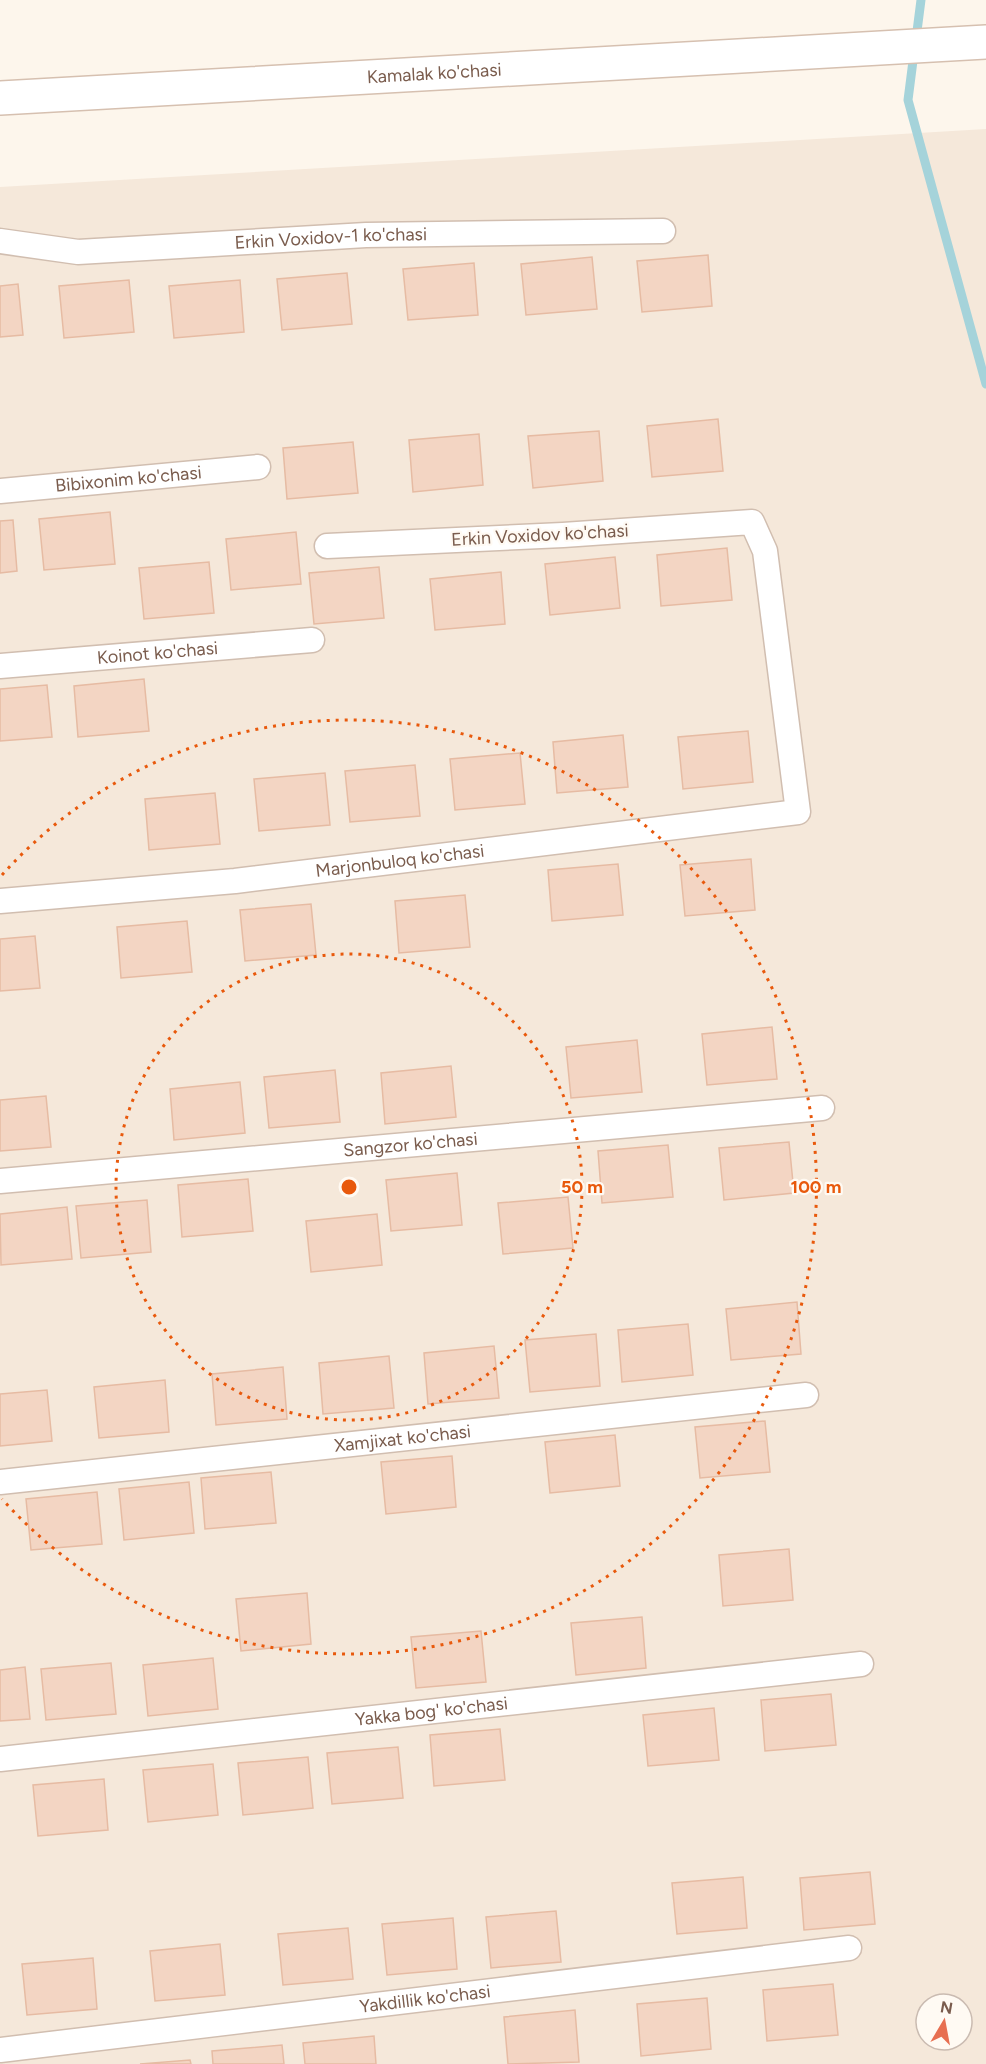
<svg xmlns="http://www.w3.org/2000/svg" width="986" height="2064" viewBox="0 0 986 2064" font-family="Figtree,sans-serif">
	<style>
		.residential { fill: #f5e8da; fill-rule: evenodd }
		.lines { fill: none; stroke-linecap: round; stroke-linejoin: round }
		.stream { stroke: #a5d3da; stroke-width: 9 }
		.building { fill: #f3d5c3; stroke: #e6bba3; stroke-width: 1.5 }
		.street-casing { stroke: #d1beb0; stroke-width: 27 }
		.secondary-casing { stroke: #d6c0b0; stroke-width: 36 }
		.street { stroke: #fff; stroke-width: 24 }
		.secondary { stroke: #fff; stroke-width: 33 }
		.ring { fill: none; stroke: #e8590c; stroke-width: 3; stroke-dasharray: 3 6 }
		.labels { text-anchor: middle; dominant-baseline: central; stroke-width: 4.5; stroke-linejoin: round; paint-order: stroke }
		.street-label { font-size: 18px; fill: #7a5c4d; stroke: #fffaf3 }
		.centre { fill: #e8590c; stroke: #fffaf3; stroke-width: 3 }
		.ring-label { font-size: 18px; text-anchor: middle; font-weight: bold; fill: #e8590c; stroke: #fffaf3; stroke-width: 4.5; stroke-linejoin: round; paint-order: stroke }
	</style>
	<rect width="100%" height="100%" fill="#fdf6ec"/>
	<path class="residential" d="M 986,129 L 986,2064 L 0,2064 L 0,187 ZM 926,2004 L 962,2004 L 962,2040 L 926,2040 Z"/>
	<g class="lines">
		<path class="stream" d="M 916,39 L 921,0
			M 914,53 L 908,100 L 986,384"/>
	</g>
	<path class="building" d="M 708,255 L 712,306 L 642,312 L 637,261 Z
		M 592,257 L 597,309 L 526,315 L 521,264 Z
		M 474,263 L 478,315 L 408,320 L 403,269 Z
		M 347,273 L 352,324 L 282,330 L 277,279 Z
		M 129,280 L 134,332 L 64,338 L 59,286 Z
		M 240,280 L 244,332 L 174,338 L 169,286 Z
		M 18,284 L 23,335 L 0,337 L 0,286 Z
		M 718,419 L 723,471 L 652,477 L 647,426 Z
		M 599,431 L 603,481 L 533,488 L 528,436 Z
		M 479,434 L 483,485 L 413,492 L 409,440 Z
		M 353,442 L 358,493 L 287,499 L 283,448 Z
		M 110,512 L 115,564 L 44,570 L 39,519 Z
		M 13,520 L 17,571 L 0,573 L 0,521 Z
		M 296,532 L 301,584 L 231,590 L 226,539 Z
		M 727,548 L 732,600 L 661,606 L 657,555 Z
		M 615,557 L 620,608 L 550,615 L 545,564 Z
		M 209,562 L 214,613 L 144,619 L 139,568 Z
		M 379,567 L 384,618 L 314,624 L 309,573 Z
		M 501,572 L 505,624 L 435,630 L 430,579 Z
		M 144,679 L 149,731 L 78,737 L 74,686 Z
		M 47,685 L 52,737 L 0,741 L 0,689 Z
		M 748,731 L 753,782 L 683,789 L 678,737 Z
		M 623,735 L 628,787 L 557,793 L 553,742 Z
		M 520,753 L 525,804 L 455,810 L 450,759 Z
		M 415,765 L 420,816 L 350,822 L 345,771 Z
		M 325,773 L 330,825 L 259,831 L 254,779 Z
		M 215,793 L 220,844 L 149,850 L 145,799 Z
		M 751,859 L 755,910 L 685,916 L 680,865 Z
		M 618,864 L 623,915 L 552,921 L 548,870 Z
		M 465,895 L 470,947 L 399,953 L 395,901 Z
		M 311,904 L 316,955 L 245,961 L 240,910 Z
		M 187,921 L 192,972 L 121,978 L 117,927 Z
		M 35,936 L 40,988 L 0,991 L 0,939 Z
		M 772,1027 L 777,1079 L 707,1085 L 702,1034 Z
		M 637,1040 L 642,1092 L 571,1098 L 566,1047 Z
		M 451,1066 L 456,1117 L 385,1124 L 381,1073 Z
		M 335,1070 L 340,1122 L 269,1128 L 264,1077 Z
		M 240,1082 L 245,1133 L 174,1140 L 170,1089 Z
		M 46,1096 L 51,1147 L 0,1151 L 0,1100 Z
		M 789,1142 L 794,1193 L 724,1200 L 719,1148 Z
		M 668,1145 L 673,1197 L 602,1203 L 598,1151 Z
		M 457,1173 L 462,1225 L 391,1231 L 386,1180 Z
		M 248,1179 L 253,1231 L 182,1237 L 178,1185 Z
		M 568,1197 L 573,1248 L 503,1254 L 498,1203 Z
		M 147,1200 L 151,1252 L 81,1258 L 76,1206 Z
		M 67,1207 L 72,1259 L 1,1265 L 0,1214 Z
		M 377,1214 L 382,1265 L 311,1272 L 306,1221 Z
		M 797,1302 L 801,1354 L 731,1360 L 726,1309 Z
		M 688,1324 L 693,1375 L 622,1382 L 618,1330 Z
		M 596,1334 L 600,1386 L 530,1392 L 525,1340 Z
		M 494,1346 L 499,1398 L 428,1404 L 424,1353 Z
		M 389,1356 L 394,1408 L 323,1414 L 319,1363 Z
		M 283,1367 L 287,1419 L 216,1425 L 212,1374 Z
		M 165,1380 L 169,1432 L 99,1438 L 94,1387 Z
		M 47,1390 L 52,1441 L 0,1446 L 0,1394 Z
		M 765,1421 L 770,1472 L 700,1478 L 695,1427 Z
		M 615,1435 L 620,1486 L 550,1493 L 545,1442 Z
		M 452,1456 L 456,1507 L 386,1514 L 381,1462 Z
		M 271,1472 L 276,1523 L 205,1529 L 201,1478 Z
		M 189,1482 L 194,1533 L 124,1540 L 119,1489 Z
		M 97,1492 L 102,1544 L 31,1550 L 26,1499 Z
		M 789,1549 L 793,1600 L 723,1606 L 719,1555 Z
		M 307,1593 L 311,1644 L 241,1651 L 236,1599 Z
		M 642,1617 L 646,1668 L 576,1675 L 571,1623 Z
		M 481,1631 L 486,1682 L 416,1688 L 411,1637 Z
		M 213,1658 L 218,1709 L 148,1716 L 143,1665 Z
		M 111,1663 L 116,1714 L 46,1720 L 41,1669 Z
		M 25,1667 L 30,1719 L 0,1721 L 0,1670 Z
		M 831,1694 L 836,1745 L 765,1751 L 761,1700 Z
		M 714,1708 L 719,1760 L 648,1766 L 643,1715 Z
		M 500,1729 L 505,1780 L 434,1786 L 430,1735 Z
		M 398,1747 L 403,1798 L 332,1804 L 327,1753 Z
		M 308,1757 L 313,1808 L 243,1815 L 238,1763 Z
		M 213,1764 L 218,1815 L 148,1822 L 143,1770 Z
		M 104,1779 L 108,1830 L 38,1836 L 33,1785 Z
		M 870,1872 L 875,1924 L 804,1930 L 800,1878 Z
		M 743,1877 L 747,1928 L 677,1934 L 672,1883 Z
		M 556,1911 L 561,1962 L 491,1968 L 486,1917 Z
		M 453,1918 L 457,1969 L 387,1975 L 382,1924 Z
		M 348,1928 L 353,1979 L 283,1985 L 278,1934 Z
		M 220,1944 L 225,1995 L 155,2001 L 150,1951 Z
		M 93,1958 L 97,2009 L 27,2015 L 22,1964 Z
		M 833,1984 L 838,2035 L 767,2041 L 763,1990 Z
		M 707,1998 L 711,2049 L 641,2056 L 637,2004 Z
		M 575,2010 L 579,2062 L 508,2064 L 504,2017 Z
		M 374,2036 L 376,2064 L 305,2064 L 303,2043 Z
		M 282,2045 L 284,2064 L 213,2064 L 212,2051 Z
		M 190,2060 L 191,2064 L 140,2064 Z"/>
	<g class="lines">
		<g class="street-casing">
			<g id="street">
				<path id="s1" d="M 0,241 L 78,252 L 366,235 L 663,231"/>
				<path id="s2" d="M 0,491 L 258,467"/>
				<path id="s3" d="M 0,666 L 312,640"/>
				<path id="s4" d="M 0,901 L 235,881 L 798,812 L 765,551 L 752,522 L 563,535 L 327,546"/>
				<path id="s5" d="M 0,1181 L 822,1108"/>
				<path id="s6" d="M 0,1482 L 806,1395"/>
				<path id="s7" d="M 0,1759 L 861,1664"/>
				<path id="s8" d="M 0,2050 L 849,1948"/>
			</g>
		</g>
		<g class="secondary-casing">
			<g id="secondary">
				<path id="s9" d="M 0,98 L 986,42"/>
			</g>
		</g>
		<use href="#street" class="street"/>
		<use href="#secondary" class="secondary"/>
	</g>
	<g class="ring">
		<circle cx="349" cy="1187" r="233"/>
		<path d="M2 875A467 467 0 1 1 2 1499"/>
	</g>
	<g class="labels">
		<g class="street-label">
			<text stroke="none"><textPath href="#s9" startOffset="435">Kamalak ko'chasi</textPath></text>
			<text stroke="none"><textPath href="#s1" startOffset="332">Erkin Voxidov-1 ko'chasi</textPath></text>
			<text stroke="none"><textPath href="#s2" startOffset="129">Bibixonim ko'chasi</textPath></text>
			<text transform="translate(540 535) rotate(-3)">Erkin Voxidov ko'chasi</text>
			<text stroke="none"><textPath href="#s3" startOffset="158">Koinot ko'chasi</textPath></text>
			<text stroke="none"><textPath href="#s4" startOffset="402">Marjonbuloq ko'chasi</textPath></text>
			<text stroke="none"><textPath href="#s5" startOffset="412">Sangzor ko'chasi</textPath></text>
			<text stroke="none"><textPath href="#s6" startOffset="405">Xamjixat ko'chasi</textPath></text>
			<text stroke="none"><textPath href="#s7" startOffset="434">Yakka bog' ko'chasi</textPath></text>
			<text stroke="none"><textPath href="#s8" startOffset="428">Yakdillik ko'chasi</textPath></text>
		</g>
	</g>
	<circle cx="349" cy="1187" r="9" class="centre"/>
	<g class="ring-label">
		<text x="582" y="1193">50 m</text>
		<text x="816" y="1193">100 m</text>
	</g>
	<g transform="translate(944 2022) rotate(10)"><circle r="28" fill="#fffaf3" stroke="#cabbb1" stroke-width="1.5"/>
	<path d="M0-4.5L10 22L0 15L-10 22Z" fill="#e76f51"/>
	<text y="-9" font-size="16" font-weight="bold" text-anchor="middle" fill="#7a5c4d">N</text>
	</g>
</svg>
